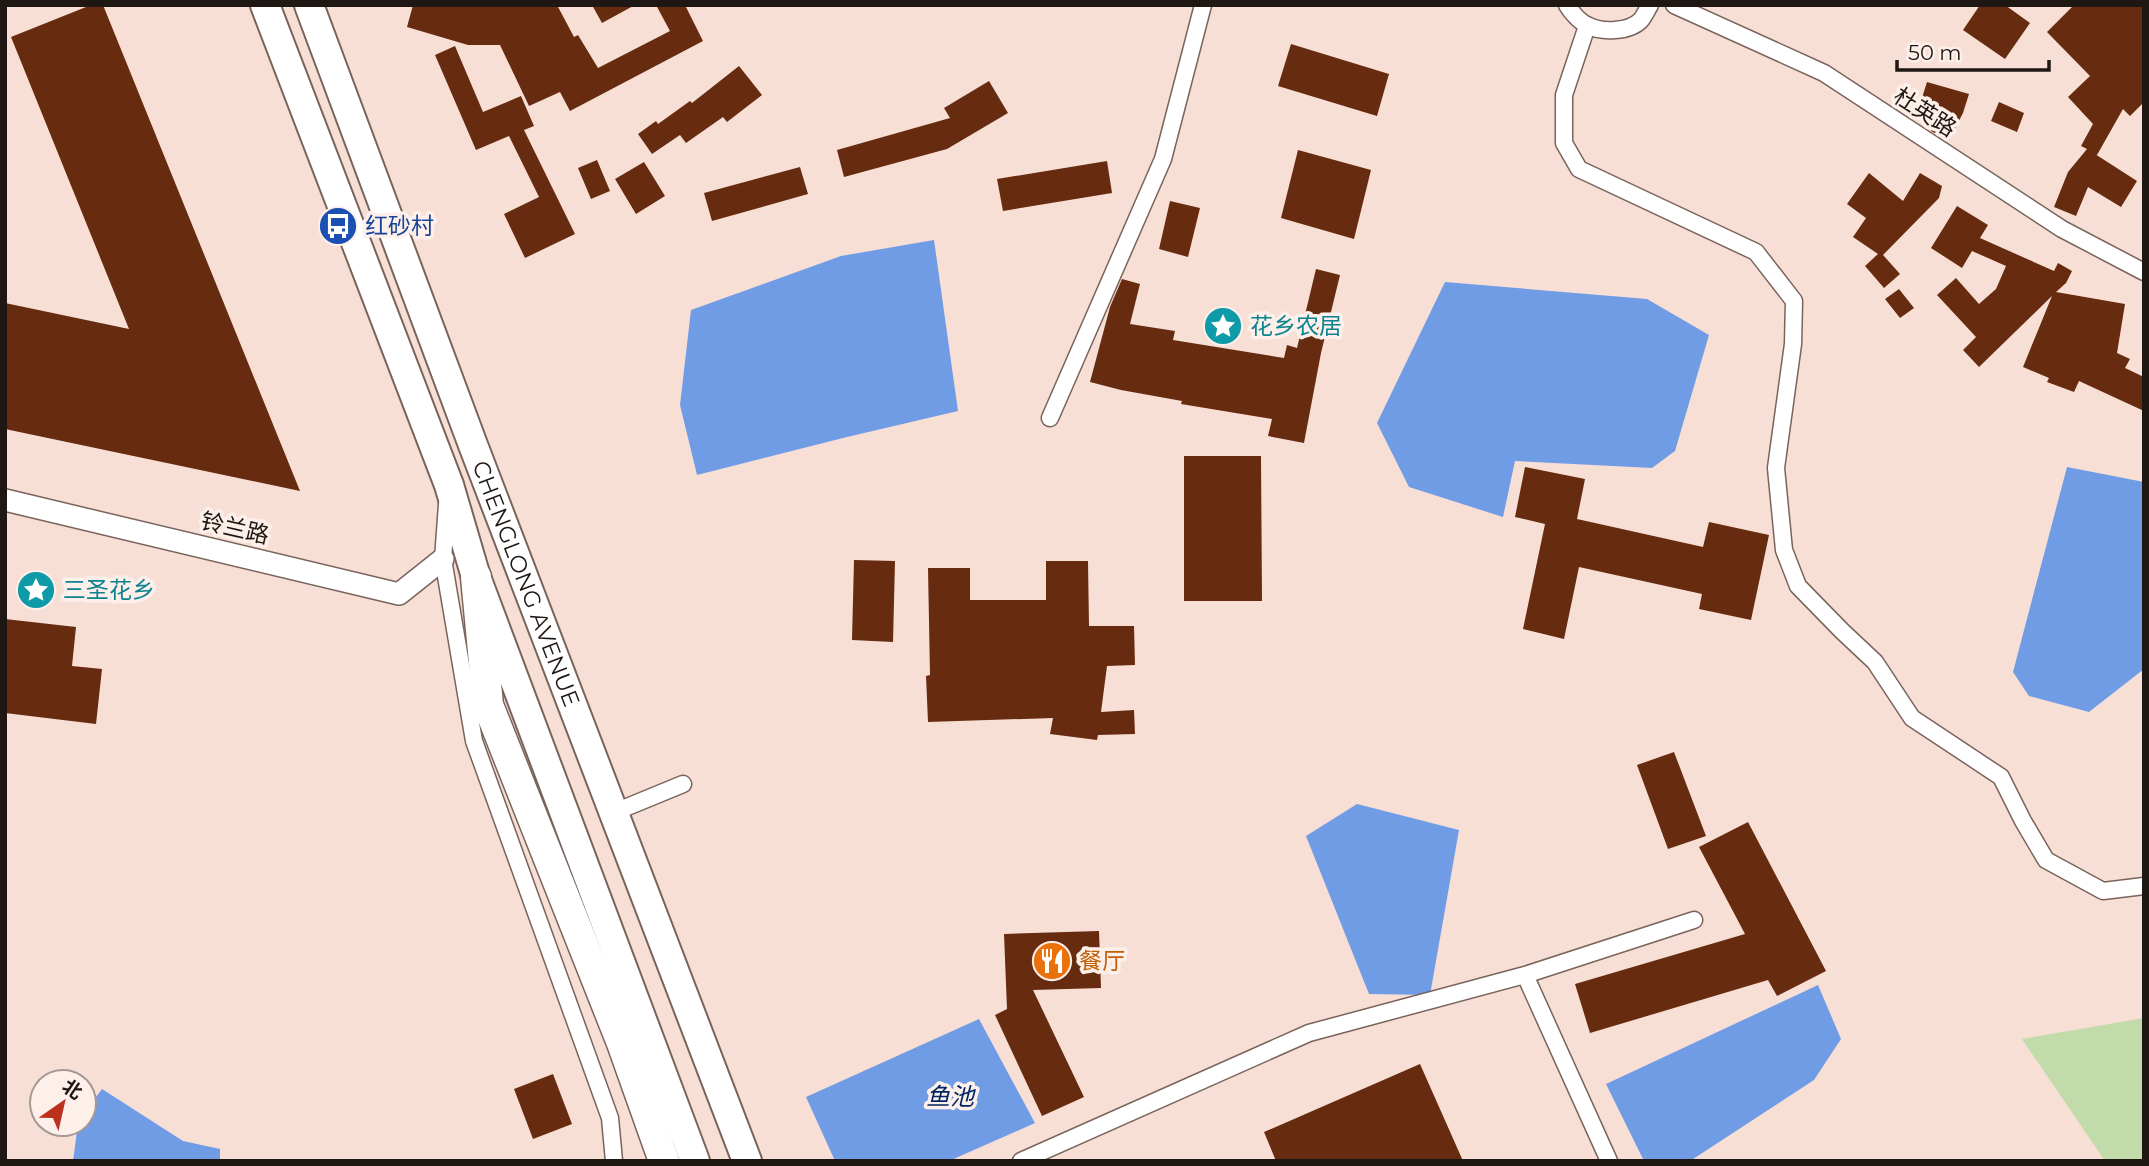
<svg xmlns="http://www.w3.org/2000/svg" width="2149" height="1166" viewBox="0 0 2149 1166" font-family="Montserrat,'Noto Sans SC',sans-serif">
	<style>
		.green { fill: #c1dcaa }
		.water { fill: #709ce5 }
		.building { fill: #672b0f }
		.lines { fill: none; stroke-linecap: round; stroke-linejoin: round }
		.minor-casing { stroke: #79645c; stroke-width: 19 }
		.tertiary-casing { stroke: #79645c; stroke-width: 24 }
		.trunk-casing { stroke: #79645c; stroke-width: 32 }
		.motorway-casing { stroke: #79645c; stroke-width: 33 }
		.minor { stroke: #fff; stroke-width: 16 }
		.tertiary { stroke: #fff; stroke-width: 21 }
		.trunk { stroke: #fff; stroke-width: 28 }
		.motorway { stroke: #fff; stroke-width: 30 }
		.labels { text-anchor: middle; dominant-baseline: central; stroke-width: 7; stroke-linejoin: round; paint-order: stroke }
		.street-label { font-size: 23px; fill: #1f1713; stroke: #fdefe9 }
		.transit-label { font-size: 23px; fill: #164399; stroke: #fdefe9; text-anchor: start }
		.culture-label { font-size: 23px; fill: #0d838f; stroke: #fdefe9; text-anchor: start }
		.food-label { font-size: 23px; fill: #c56008; stroke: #fdefe9; text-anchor: start }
		.water-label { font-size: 24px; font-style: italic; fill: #002564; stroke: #fdefe9 }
	</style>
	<rect width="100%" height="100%" fill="#f7dfd6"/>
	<path class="green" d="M 2144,1018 L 2144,1161 L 2105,1161 L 2022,1039 Z"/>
	<path class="water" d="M 934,240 L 958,411 L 847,437 L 697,475 L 680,405 L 691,310 L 841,256 Z
		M 1445,282 L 1647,299 L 1709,335 L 1675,451 L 1652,468 L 1515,461 L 1503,517 L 1409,487 L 1377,423 Z
		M 2067,467 L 2144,482 L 2144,669 L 2089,712 L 2029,696 L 2013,672 Z
		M 1357,804 L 1459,830 L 1430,995 L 1369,994 L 1306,836 Z
		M 1818,985 L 1841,1039 L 1814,1080 L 1690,1161 L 1644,1161 L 1606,1084 Z
		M 979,1019 L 1035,1123 L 949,1161 L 835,1161 L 806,1097 Z
		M 102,1089 L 183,1141 L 220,1149 L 220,1161 L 73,1161 L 78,1124 L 84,1124 L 84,1113 Z"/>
	<path class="building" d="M 91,5 L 103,5 L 300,491 L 5,429 L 5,303 L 129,329 L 11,37 Z
		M 413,5 L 557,5 L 574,37 L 578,35 L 598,68 L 670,31 L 656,5 L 685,5 L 703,41 L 570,111 L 560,92 L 529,106 L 500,45 L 468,45 L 407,27 Z
		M 592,5 L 635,5 L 602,23 Z
		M 1980,5 L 2005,5 L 2030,23 L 2005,59 L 1963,30 Z
		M 2074,5 L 2144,5 L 2144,102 L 2130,116 L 2123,109 L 2097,155 L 2095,154 L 2137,181 L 2121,207 L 2088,187 L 2076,216 L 2054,207 L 2068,172 L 2087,149 L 2081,146 L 2093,124 L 2068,97 L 2090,76 L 2047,32 Z
		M 1291,44 L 1389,74 L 1377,116 L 1278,86 Z
		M 455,46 L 483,112 L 521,96 L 534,126 L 524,130 L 575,234 L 525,258 L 504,214 L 539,197 L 509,136 L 476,150 L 435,55 Z
		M 739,66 L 762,95 L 727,122 L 723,117 L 686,143 L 680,135 L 652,154 L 638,134 L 656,121 L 658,124 L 690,101 L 692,103 Z
		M 989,81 L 1008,113 L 947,149 L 844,177 L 837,150 L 950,118 L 944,108 Z
		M 1927,82 L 1969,94 L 1963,113 L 1949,140 L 1931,131 L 1943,107 L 1921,101 Z
		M 1999,102 L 2024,113 L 2017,132 L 1991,121 Z
		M 1298,150 L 1371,170 L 1354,239 L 1281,218 Z
		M 597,160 L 610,191 L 591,199 L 578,168 Z
		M 1107,161 L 1112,193 L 1003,211 L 997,179 Z
		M 644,162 L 665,196 L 636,214 L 615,179 Z
		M 800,167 L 808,194 L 712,221 L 704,193 Z
		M 1869,173 L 1903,201 L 1920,173 L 1942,186 L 1939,198 L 1883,255 L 1900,274 L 1884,288 L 1865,266 L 1878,254 L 1853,237 L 1866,218 L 1847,204 Z
		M 1170,201 L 1200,208 L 1188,257 L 1159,249 Z
		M 1957,206 L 1988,225 L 1980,238 L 2054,271 L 2058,263 L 2072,271 L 2066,283 L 2056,292 L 2125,304 L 2117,353 L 2130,359 L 2125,368 L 2144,377 L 2144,411 L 2079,381 L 2074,392 L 2047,382 L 2049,378 L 2023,367 L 2052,296 L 1979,367 L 1963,350 L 1976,337 L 1937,295 L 1956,278 L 1979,304 L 1996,289 L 2006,266 L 1972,251 L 1962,268 L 1931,248 Z
		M 1316,269 L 1340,275 L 1321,353 L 1304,443 L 1268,436 L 1272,419 L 1181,404 L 1182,401 L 1121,390 L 1090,382 L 1110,307 L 1122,279 L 1140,284 L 1130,324 L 1175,331 L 1173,340 L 1284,358 L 1287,345 L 1297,348 Z
		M 1899,289 L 1914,308 L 1900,318 L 1885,299 Z
		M 1184,456 L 1261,456 L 1262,601 L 1184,601 Z
		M 1525,467 L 1585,479 L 1577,519 L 1703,547 L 1709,522 L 1769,535 L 1751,620 L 1699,609 L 1702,594 L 1579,567 L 1564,639 L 1523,629 L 1545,524 L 1515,517 Z
		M 854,560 L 895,561 L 893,642 L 852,640 Z
		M 1046,561 L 1088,561 L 1089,626 L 1134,626 L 1135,665 L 1107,666 L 1101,712 L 1134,710 L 1135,734 L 1098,735 L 1097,740 L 1050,734 L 1053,718 L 928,722 L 926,676 L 930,675 L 928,568 L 970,568 L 970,600 L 1046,600 Z
		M 5,619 L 76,627 L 72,666 L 102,669 L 96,724 L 5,713 Z
		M 1674,752 L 1706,836 L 1668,849 L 1637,765 Z
		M 1748,822 L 1826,971 L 1777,996 L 1768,980 L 1590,1033 L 1575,984 L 1745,934 L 1699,847 Z
		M 1099,931 L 1101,988 L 1033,990 L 1084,1097 L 1042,1116 L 995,1015 L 1007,1009 L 1004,934 Z
		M 1420,1064 L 1463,1161 L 1276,1161 L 1264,1132 Z
		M 553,1074 L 572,1124 L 533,1139 L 514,1089 Z"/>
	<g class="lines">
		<g class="minor-casing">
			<path id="minor" d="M 1567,5 C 1571,12 1580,22 1587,25 C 1601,33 1630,32 1641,20 C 1644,16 1647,10 1650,5
				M 1674,5 L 1824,73 L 2062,229 L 2144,272
				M 1587,26 L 1564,95 L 1564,143 L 1579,169 L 1756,252 L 1794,301 L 1793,344 L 1776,468 L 1784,550 L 1798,586 L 1842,631 L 1875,662 L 1912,718 L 2001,777 L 2023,821 L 2046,860 L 2103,891 L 2144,886
				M 1050,418 L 1163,159 L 1203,5
				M 447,504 L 443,559 L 474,741 L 610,1118 L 614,1161
				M 615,812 L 683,784
				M 1525,975 L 1694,920
				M 1021,1161 L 1309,1033 L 1525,975 L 1609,1161"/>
		</g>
		<g class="tertiary-casing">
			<path id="tertiary" d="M 5,500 L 399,594 L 443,559"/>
		</g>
		<g class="trunk-casing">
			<g id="trunk">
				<path d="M 265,5 L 449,485 L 476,577 L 695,1161"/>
				<path id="s1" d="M 309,5 L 473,445 L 747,1161"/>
			</g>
		</g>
		<g class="motorway-casing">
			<path id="motorway" d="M 476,577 L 488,705 L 622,1043 L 664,1161"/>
		</g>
		<use href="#minor" class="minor"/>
		<use href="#tertiary" class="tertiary"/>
		<use href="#trunk" class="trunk"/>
		<use href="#motorway" class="motorway"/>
	</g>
	<defs>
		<g id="bus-disc" transform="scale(2.0125)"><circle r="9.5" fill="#1a4fb4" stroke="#fdefe9"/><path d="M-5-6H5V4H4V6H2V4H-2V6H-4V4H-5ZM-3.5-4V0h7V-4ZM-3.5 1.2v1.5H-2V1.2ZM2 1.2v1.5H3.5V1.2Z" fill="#fff"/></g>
		<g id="sight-disc" transform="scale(2.0125)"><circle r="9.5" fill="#0f9aa8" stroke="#fdefe9"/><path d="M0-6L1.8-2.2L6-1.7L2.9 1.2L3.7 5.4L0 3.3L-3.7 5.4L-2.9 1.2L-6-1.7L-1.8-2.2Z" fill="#fff"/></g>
		<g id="restaurant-disc" transform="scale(2.0125)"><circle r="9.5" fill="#e8710a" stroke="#fdefe9"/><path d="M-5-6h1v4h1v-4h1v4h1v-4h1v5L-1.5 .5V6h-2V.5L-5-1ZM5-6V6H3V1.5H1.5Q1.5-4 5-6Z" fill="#fff"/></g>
	</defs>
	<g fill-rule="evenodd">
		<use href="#bus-disc" x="338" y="226"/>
		<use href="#sight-disc" x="1223" y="326"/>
		<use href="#sight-disc" x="36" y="590"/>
		<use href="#restaurant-disc" x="1052" y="961"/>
	</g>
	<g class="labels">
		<g class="street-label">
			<text transform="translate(1925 112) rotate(33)">杜英路</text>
			<text transform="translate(235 528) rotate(13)">铃兰路</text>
			<text stroke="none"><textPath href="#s1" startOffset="618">CHENGLONG AVENUE</textPath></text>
		</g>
		<g class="transit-label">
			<text x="365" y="226">红砂村</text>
		</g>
		<g class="culture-label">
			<text x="1250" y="326">花乡农居</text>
			<text x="63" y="590">三圣花乡</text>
		</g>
		<g class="food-label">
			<text x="1079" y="961">餐厅</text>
		</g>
		<g class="water-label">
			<text x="950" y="1096">鱼池</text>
		</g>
	</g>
	<rect width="2149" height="1166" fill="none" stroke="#1f1713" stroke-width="14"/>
	<g transform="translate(63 1103) rotate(34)"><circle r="33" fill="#fdefe9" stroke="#a49993" stroke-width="2"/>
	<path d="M0-5L12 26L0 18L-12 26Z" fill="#bd301e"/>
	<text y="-10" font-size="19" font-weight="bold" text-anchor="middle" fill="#1f1713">北</text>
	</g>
	<path d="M1897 60v10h152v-10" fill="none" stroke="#1f1713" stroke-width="3.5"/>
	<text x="1908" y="60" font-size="21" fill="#1f1713" stroke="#fdefe9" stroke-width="5" paint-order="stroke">50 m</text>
</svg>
